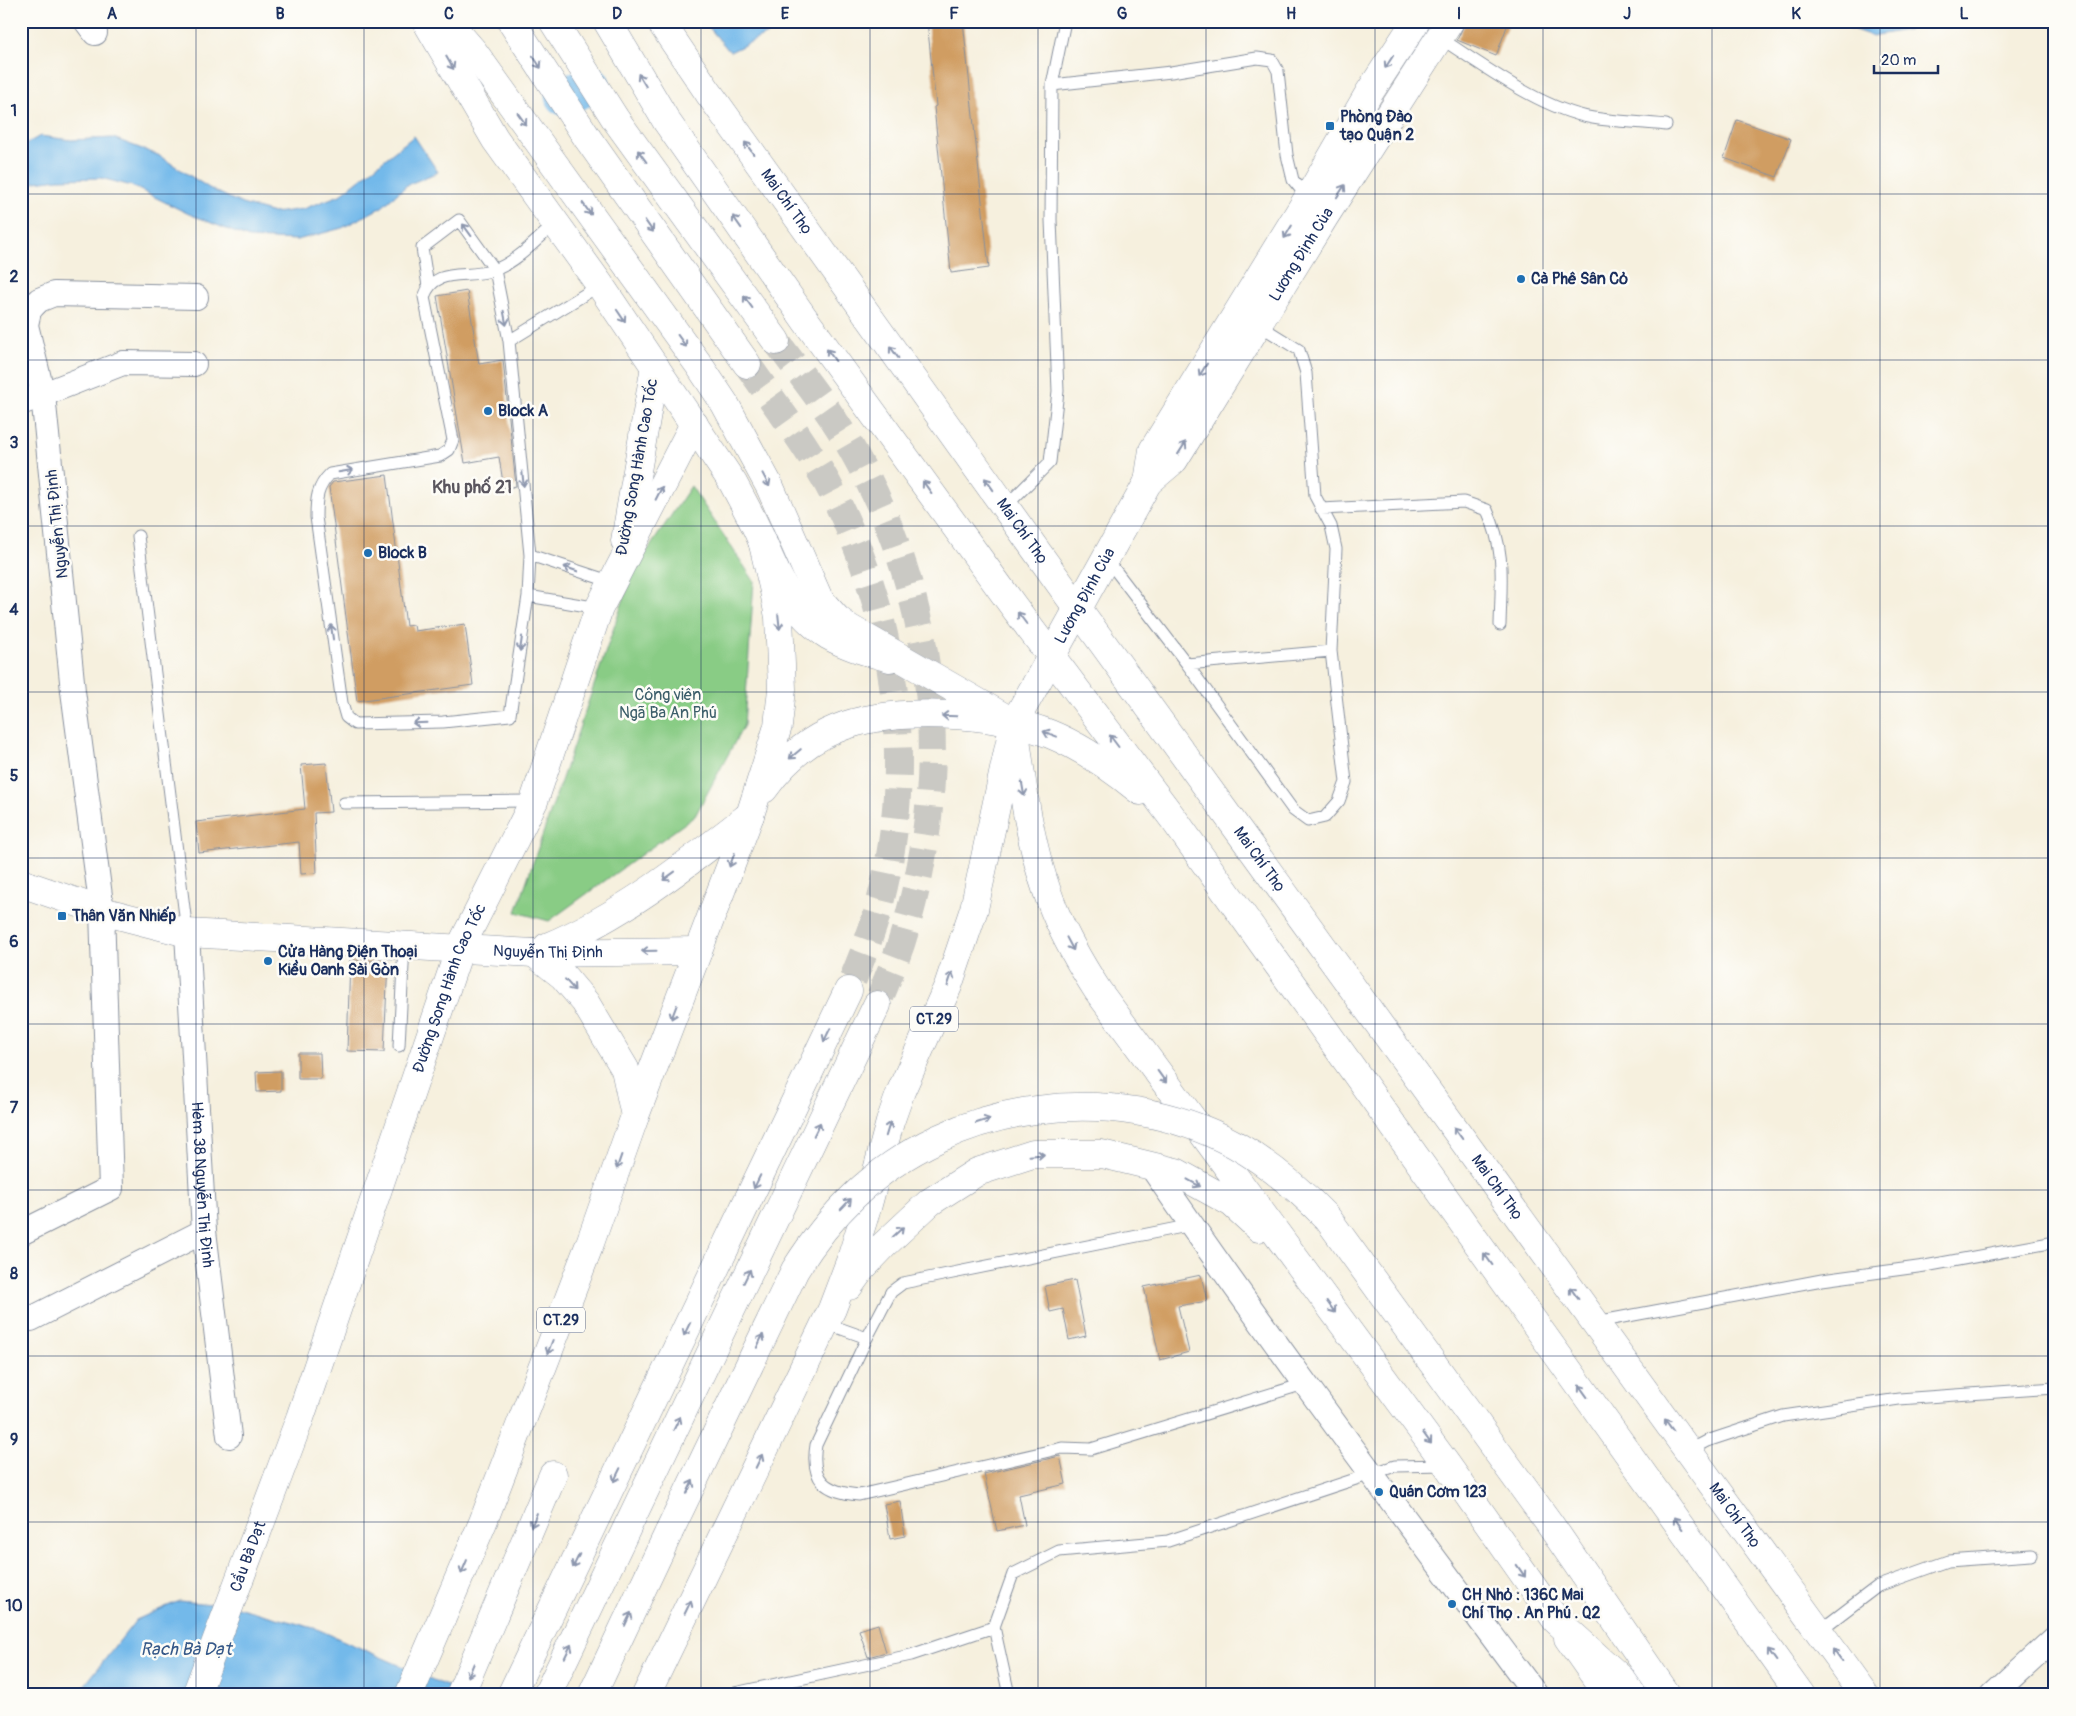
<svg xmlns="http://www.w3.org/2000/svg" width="2076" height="1716" viewBox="0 0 2076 1716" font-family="Pangolin,sans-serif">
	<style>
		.green { fill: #89cc85; stroke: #527e72 }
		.water { fill: #73b9ea; stroke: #4774a4 }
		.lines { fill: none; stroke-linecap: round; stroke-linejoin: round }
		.river { stroke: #73b9ea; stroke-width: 39 }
		.building { fill: #d09d62 }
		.highway-tunnel { stroke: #cac9c4; stroke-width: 28; stroke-dasharray: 28 14; stroke-linecap: butt }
		.lane-casing { stroke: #88909e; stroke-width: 13 }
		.street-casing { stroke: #88909e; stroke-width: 26 }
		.secondary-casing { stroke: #88909e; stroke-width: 29 }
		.primary-casing { stroke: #88909e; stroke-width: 29 }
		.highway-casing { stroke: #88909e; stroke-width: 29 }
		.lane { stroke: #fff; stroke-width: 11 }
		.street { stroke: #fff; stroke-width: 24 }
		.secondary { stroke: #fff; stroke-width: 28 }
		.primary { stroke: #fff; stroke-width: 28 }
		.highway { stroke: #fff; stroke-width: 28 }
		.highway-bridge-casing { stroke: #88909e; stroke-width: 29; stroke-linecap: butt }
		.highway-bridge { stroke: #fff; stroke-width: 28 }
		.oneway { stroke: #8d97ae }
		.grid { fill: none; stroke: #1b2f5e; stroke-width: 1; stroke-opacity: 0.55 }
		.poi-dot { fill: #1f6fb2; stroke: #fdfcf7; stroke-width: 2 }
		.labels { text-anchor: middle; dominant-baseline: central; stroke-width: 5; stroke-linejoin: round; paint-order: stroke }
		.shield { fill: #fdfcf7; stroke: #5f6c8c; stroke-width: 1 }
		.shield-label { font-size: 15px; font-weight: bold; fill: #1b2f5e }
		.poi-label { font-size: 16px; font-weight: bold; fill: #1b2f5e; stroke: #fdfcf7; text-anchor: start }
		.street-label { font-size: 16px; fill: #1b2f5e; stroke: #fdfcf7 }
		.park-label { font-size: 16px; fill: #3c5e6a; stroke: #fdfcf7 }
		.neighbourhood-label { font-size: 18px; font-weight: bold; fill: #5a565f; stroke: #fdfcf7 }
		.water-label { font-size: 18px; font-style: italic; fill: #355888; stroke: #fdfcf7 }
		.neatline { fill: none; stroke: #1b2f5e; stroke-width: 2 }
		.grid-label { font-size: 16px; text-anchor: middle; font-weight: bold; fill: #1b2f5e }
	</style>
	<rect width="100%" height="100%" fill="#fdfcf7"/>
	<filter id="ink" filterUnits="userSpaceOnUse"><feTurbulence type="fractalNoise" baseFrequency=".02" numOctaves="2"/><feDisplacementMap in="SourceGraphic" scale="10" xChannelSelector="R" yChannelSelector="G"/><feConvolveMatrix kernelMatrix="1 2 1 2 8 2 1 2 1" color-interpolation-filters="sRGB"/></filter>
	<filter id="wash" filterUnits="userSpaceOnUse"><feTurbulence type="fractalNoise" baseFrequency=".0096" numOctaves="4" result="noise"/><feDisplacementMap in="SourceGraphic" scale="20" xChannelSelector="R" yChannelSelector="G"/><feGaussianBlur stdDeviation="1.12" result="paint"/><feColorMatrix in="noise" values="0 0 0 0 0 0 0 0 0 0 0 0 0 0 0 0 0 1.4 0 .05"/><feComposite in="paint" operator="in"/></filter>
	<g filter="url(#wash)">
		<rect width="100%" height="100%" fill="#f6f0de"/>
		<path class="green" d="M 691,486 L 754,581 L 744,725 L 695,816 L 549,921 L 516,912 L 633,572 Z"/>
		<path class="water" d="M 712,21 L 794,21 L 730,52 L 707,25 Z
			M 1830,21 L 1967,21 L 1954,27 L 1917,28 L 1872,36 Z
			M 40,136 L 71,140 L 113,138 L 158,155 L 209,188 L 242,204 L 274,213 L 303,209 L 340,195 L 414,136 L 438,172 L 407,185 L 382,207 L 342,228 L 297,240 L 249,238 L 189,214 L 132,186 L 101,178 L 58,179 L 35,182 L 21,190 L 21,147 Z
			M 179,1601 L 233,1606 L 317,1629 L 467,1695 L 77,1695 L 136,1620 Z"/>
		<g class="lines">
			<path class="river" d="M 564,96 L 591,85"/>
		</g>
		<g id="blocks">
			<path class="building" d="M 927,21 L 963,21 L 989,268 L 951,273 L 934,107 L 936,106 Z
				M 1466,21 L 1509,21 L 1496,56 L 1457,40 Z
				M 1737,120 L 1791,139 L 1777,177 L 1724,158 Z
				M 467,291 L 479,364 L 503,360 L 516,486 L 504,489 L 499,457 L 465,463 L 437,296 Z
				M 387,475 L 406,626 L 414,625 L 415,631 L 465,624 L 473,685 L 357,701 L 329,487 L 333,482 Z
				M 326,763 L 331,812 L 314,813 L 317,873 L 301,874 L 299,842 L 199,853 L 196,822 L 305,809 L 301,765 Z
				M 350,960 L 388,961 L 384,1052 L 347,1051 Z
				M 298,1053 L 320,1053 L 321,1079 L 298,1079 Z
				M 281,1071 L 281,1091 L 257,1092 L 256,1072 Z
				M 1201,1275 L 1207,1301 L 1178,1306 L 1189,1352 L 1160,1360 L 1144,1287 Z
				M 1075,1280 L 1086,1336 L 1069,1340 L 1063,1309 L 1050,1312 L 1045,1286 Z
				M 1060,1456 L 1066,1484 L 1019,1495 L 1025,1525 L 997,1531 L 984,1474 Z
				M 900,1501 L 905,1536 L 890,1539 L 884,1504 Z
				M 878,1624 L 886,1652 L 868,1657 L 859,1630 Z"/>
		</g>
	</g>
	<g filter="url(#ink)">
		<use href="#blocks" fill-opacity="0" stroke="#88909e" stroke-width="1"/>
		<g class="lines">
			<path class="highway-tunnel" d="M 776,341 C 803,378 832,413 854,453 C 936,600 953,765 906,927 C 899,954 887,979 877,1005
				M 747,364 C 779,410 815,455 839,506 C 900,632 915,775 878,910 C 870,938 859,965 848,991"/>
			<g class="lane-casing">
				<path id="lane" d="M 1440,38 C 1484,66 1541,109 1593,118 C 1617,122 1642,122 1666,125
					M 1052,85 L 1171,72 L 1257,58 L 1272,60 L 1278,71 L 1287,155 L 1293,180 L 1308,198
					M 428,286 L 422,248 L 459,220 L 495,270 L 509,341 L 530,555 L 528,596 L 510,715 L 443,722 L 355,724 L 346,717 L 342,703 L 316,517 C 316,499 317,487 330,474 L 440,456 L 449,450 L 453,440 L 424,297 C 435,265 467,280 494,270 C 517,262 536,240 555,224
					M 509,341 L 600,285
					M 1005,507 L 1050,462 L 1058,391 L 1051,220 L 1052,85 L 1065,21
					M 1321,509 L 1464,502 L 1487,510 C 1506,551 1501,582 1500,625
					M 138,536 L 187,932
					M 530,555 L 612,582
					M 1106,558 L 1187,664 L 1331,651
					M 528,596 L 599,608
					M 1187,664 L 1293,810 L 1308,821 L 1325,817 L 1339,801 L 1346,782 L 1331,651 L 1336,549 L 1331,526 L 1315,496 L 1306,373 L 1299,350 L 1259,325
					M 344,803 L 532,801
					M 399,1046 L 404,945
					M 1596,1322 L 1822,1280 L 1925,1266 L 2055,1242
					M 825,1323 L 867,1338 L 816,1445 C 810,1481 826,1492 859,1495 L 1062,1448 L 1091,1449 L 1307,1383
					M 867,1338 L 891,1292 L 903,1283 L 1192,1225
					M 1688,1451 L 1707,1441 L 1783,1416 L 1899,1399 L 2055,1388
					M 994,1627 L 1009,1695
					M 1819,1631 L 1878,1586 L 1948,1561 L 2031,1555
					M 725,1695 L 911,1655 L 994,1627 L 1013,1574 L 1059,1551 L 1168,1541 L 1395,1466 L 1445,1465"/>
			</g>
			<g class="street-casing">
				<g id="street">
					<path d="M 86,21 L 95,33"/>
					<path d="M 21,403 L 123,363 L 194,364"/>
					<path id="s1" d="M 187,933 L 204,1231 L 229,1436"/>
					<path d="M 1151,1166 C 1274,1346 1406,1520 1536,1695"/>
					<path d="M 21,1233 L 111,1188 L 102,911 L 73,691 L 43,395 L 26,325 L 29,311 L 33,306 L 39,300 L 54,294 L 196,297"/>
					<path d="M 31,1319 L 204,1231"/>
					<path d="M 1993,1695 L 2055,1638"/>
				</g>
			</g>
			<g class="secondary-casing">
				<g id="secondary">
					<path d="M 1148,482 L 1153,450 L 1308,198 L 1369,93 L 1416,21"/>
					<path d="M 625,541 L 655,366"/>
					<path id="s2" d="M 1051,657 L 1148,482 L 1174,460 L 1325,216 L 1450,21"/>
					<path id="s3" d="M 21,883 L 102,911 L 187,933 L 534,953 L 698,951"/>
					<path d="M 547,947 C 622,916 686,865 750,815"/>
					<path d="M 534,953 L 563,976 L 585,1002 L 625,1069 L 635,1116"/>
					<path id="s4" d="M 196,1695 L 300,1418 L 460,948 L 534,801 L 599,608 L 694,424"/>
				</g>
			</g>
			<g class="primary-casing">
				<g id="primary">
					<path d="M 426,21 L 495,139 L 600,285 L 733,483 C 743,502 754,521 762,541 C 778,579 793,613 829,636 C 848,647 869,652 890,658"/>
					<path id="s5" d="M 660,21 L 708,92 L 1078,609 L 1865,1695"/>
					<path d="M 1568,1638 L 1608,1695"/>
				</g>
			</g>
			<g class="highway-casing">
				<path id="highway" d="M 447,21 L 473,51 L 699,365 L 725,404 L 770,487 L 819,599 L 837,619 L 849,628 L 1014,723
					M 511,21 L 588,139 L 747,364
					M 553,21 L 616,120 L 776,341
					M 607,21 L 667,122 L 806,321 L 1014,607 L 1175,821 L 1801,1695
					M 1014,723 C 1022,786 1030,851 1054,910 C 1066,939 1081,965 1098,991 L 1447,1465 L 1556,1620 L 1639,1695
					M 764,789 C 783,762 806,741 836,729 C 891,706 996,712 1050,734 C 1084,748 1112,768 1140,791
					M 849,1286 L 862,1268 L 884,1245 L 930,1202 L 977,1172 L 1033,1154 L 1102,1154 L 1176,1172 L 1232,1203 L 1259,1228
					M 409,1695 L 483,1522 L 589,1246 L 635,1116 L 750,815 L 767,762 L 778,726 L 782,689 L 779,617 L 774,591 L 762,540
					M 460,1695 L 553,1475
					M 511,1695 L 848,991
					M 547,1695 L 877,1005
					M 592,1695 L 669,1532
					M 646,1695 L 832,1309 L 851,1259 L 867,1208 L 890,1122 L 901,1091 L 948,986 L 974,909 L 1014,723 L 1051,657"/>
			</g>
			<use href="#lane" class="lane"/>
			<use href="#street" class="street"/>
			<use href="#secondary" class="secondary"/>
			<use href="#primary" class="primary"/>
			<use href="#highway" class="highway"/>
			<g class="highway-bridge-casing">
				<path id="highway-bridge" d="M 669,1532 L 795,1270 C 812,1243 831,1218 854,1196 C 953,1101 1113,1079 1234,1144 C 1270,1164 1300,1190 1328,1219 L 1549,1523 L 1667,1695"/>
			</g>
			<use href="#highway-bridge" class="highway-bridge"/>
		</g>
		<defs><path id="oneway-shaft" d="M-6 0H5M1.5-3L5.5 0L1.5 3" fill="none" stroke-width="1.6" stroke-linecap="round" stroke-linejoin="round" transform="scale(1.25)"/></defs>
		<g class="oneway">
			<use href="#oneway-shaft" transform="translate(537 62) rotate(57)"/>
			<use href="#oneway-shaft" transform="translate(1389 62) rotate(123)"/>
			<use href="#oneway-shaft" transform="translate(450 63) rotate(60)"/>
			<use href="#oneway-shaft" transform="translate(642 80) rotate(-121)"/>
			<use href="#oneway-shaft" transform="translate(522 119) rotate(54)"/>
			<use href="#oneway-shaft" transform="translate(749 148) rotate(-126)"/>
			<use href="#oneway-shaft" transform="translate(642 156) rotate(-126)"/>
			<use href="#oneway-shaft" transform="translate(1341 191) rotate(-57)"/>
			<use href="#oneway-shaft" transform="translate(587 209) rotate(54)"/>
			<use href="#oneway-shaft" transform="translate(737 222) rotate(-125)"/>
			<use href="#oneway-shaft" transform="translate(649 226) rotate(55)"/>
			<use href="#oneway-shaft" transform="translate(467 230) rotate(-126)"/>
			<use href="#oneway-shaft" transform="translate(1288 232) rotate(121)"/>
			<use href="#oneway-shaft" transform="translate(748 302) rotate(-126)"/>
			<use href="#oneway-shaft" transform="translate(621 316) rotate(56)"/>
			<use href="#oneway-shaft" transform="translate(505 318) rotate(79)"/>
			<use href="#oneway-shaft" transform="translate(682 341) rotate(54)"/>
			<use href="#oneway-shaft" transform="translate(894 352) rotate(-126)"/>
			<use href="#oneway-shaft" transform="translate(831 355) rotate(-126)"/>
			<use href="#oneway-shaft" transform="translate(1203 370) rotate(122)"/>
			<use href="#oneway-shaft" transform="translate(1182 448) rotate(-58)"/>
			<use href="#oneway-shaft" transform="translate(346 471) rotate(-9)"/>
			<use href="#oneway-shaft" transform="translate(523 479) rotate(84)"/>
			<use href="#oneway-shaft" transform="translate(766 480) rotate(62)"/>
			<use href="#oneway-shaft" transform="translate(989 484) rotate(-125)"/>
			<use href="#oneway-shaft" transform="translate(927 487) rotate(-126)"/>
			<use href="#oneway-shaft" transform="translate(659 493) rotate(-63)"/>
			<use href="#oneway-shaft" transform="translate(571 569) rotate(-161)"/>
			<use href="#oneway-shaft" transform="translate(1022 618) rotate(-127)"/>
			<use href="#oneway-shaft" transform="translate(779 622) rotate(84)"/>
			<use href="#oneway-shaft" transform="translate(332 632) rotate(-98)"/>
			<use href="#oneway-shaft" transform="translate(521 644) rotate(98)"/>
			<use href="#oneway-shaft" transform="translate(949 716) rotate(-178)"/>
			<use href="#oneway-shaft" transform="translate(420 723) rotate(178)"/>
			<use href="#oneway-shaft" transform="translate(1050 734) rotate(-159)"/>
			<use href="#oneway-shaft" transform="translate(1114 741) rotate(-127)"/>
			<use href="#oneway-shaft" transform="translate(795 754) rotate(140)"/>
			<use href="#oneway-shaft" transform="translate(1023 789) rotate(80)"/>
			<use href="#oneway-shaft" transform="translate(732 860) rotate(111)"/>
			<use href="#oneway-shaft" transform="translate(669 876) rotate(144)"/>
			<use href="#oneway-shaft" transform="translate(1070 944) rotate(62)"/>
			<use href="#oneway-shaft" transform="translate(649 951) rotate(179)"/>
			<use href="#oneway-shaft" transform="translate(950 979) rotate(-71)"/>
			<use href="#oneway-shaft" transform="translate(570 985) rotate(49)"/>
			<use href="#oneway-shaft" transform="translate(674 1012) rotate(111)"/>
			<use href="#oneway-shaft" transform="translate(827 1035) rotate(116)"/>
			<use href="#oneway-shaft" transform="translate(1162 1077) rotate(54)"/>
			<use href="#oneway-shaft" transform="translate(983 1121) rotate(-18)"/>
			<use href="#oneway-shaft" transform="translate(817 1129) rotate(-64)"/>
			<use href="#oneway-shaft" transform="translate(888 1129) rotate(-73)"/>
			<use href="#oneway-shaft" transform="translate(1458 1133) rotate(-126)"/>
			<use href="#oneway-shaft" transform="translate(1037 1155) rotate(-5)"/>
			<use href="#oneway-shaft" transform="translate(619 1162) rotate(109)"/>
			<use href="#oneway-shaft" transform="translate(757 1182) rotate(116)"/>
			<use href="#oneway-shaft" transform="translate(1194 1183) rotate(29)"/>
			<use href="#oneway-shaft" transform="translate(846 1204) rotate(-46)"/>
			<use href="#oneway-shaft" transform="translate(898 1232) rotate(-43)"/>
			<use href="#oneway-shaft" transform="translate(1488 1259) rotate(-126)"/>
			<use href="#oneway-shaft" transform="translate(747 1276) rotate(-64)"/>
			<use href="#oneway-shaft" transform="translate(1574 1293) rotate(-126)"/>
			<use href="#oneway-shaft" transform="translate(1331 1307) rotate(54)"/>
			<use href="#oneway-shaft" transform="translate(687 1329) rotate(116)"/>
			<use href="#oneway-shaft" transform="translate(760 1341) rotate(-65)"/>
			<use href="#oneway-shaft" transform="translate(550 1347) rotate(111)"/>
			<use href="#oneway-shaft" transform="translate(1583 1391) rotate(-126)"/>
			<use href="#oneway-shaft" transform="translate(677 1423) rotate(-64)"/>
			<use href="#oneway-shaft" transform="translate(1669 1425) rotate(-126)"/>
			<use href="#oneway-shaft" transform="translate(1427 1438) rotate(54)"/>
			<use href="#oneway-shaft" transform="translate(759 1461) rotate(-64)"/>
			<use href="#oneway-shaft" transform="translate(617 1475) rotate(116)"/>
			<use href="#oneway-shaft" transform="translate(690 1487) rotate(-65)"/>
			<use href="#oneway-shaft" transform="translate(534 1520) rotate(113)"/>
			<use href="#oneway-shaft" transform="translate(1678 1523) rotate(-126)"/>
			<use href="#oneway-shaft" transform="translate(576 1561) rotate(116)"/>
			<use href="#oneway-shaft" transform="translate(464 1567) rotate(113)"/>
			<use href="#oneway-shaft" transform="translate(1521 1571) rotate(55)"/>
			<use href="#oneway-shaft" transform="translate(688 1607) rotate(-64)"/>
			<use href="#oneway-shaft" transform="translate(628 1619) rotate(-65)"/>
			<use href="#oneway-shaft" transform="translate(568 1651) rotate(-64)"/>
			<use href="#oneway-shaft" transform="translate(1772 1655) rotate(-126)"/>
			<use href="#oneway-shaft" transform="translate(1837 1655) rotate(-126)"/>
			<use href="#oneway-shaft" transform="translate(471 1670) rotate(113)"/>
		</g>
	</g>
	<path class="grid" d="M 196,21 L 196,1695M 364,21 L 364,1695M 533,21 L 533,1695M 701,21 L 701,1695M 870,21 L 870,1695M 1038,21 L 1038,1695M 1206,21 L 1206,1695M 1375,21 L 1375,1695M 1543,21 L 1543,1695M 1712,21 L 1712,1695M 1880,21 L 1880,1695M 21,194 L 2055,194M 21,360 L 2055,360M 21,526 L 2055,526M 21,692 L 2055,692M 21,858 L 2055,858M 21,1024 L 2055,1024M 21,1190 L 2055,1190M 21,1356 L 2055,1356M 21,1522 L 2055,1522"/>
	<g class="poi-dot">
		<rect x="1325" y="121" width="10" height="10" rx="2.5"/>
		<circle cx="1521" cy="279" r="5"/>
		<circle cx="488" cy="411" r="5"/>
		<circle cx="368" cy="553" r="5"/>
		<rect x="57" y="911" width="10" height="10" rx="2.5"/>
		<circle cx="268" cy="961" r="5"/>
		<circle cx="1379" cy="1492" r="5"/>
		<circle cx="1452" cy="1604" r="5"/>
	</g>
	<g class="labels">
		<g class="shield">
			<rect x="910" y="1006.5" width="48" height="25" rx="4"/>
			<rect x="537" y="1307.5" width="48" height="25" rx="4"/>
		</g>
		<g class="shield-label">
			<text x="934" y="1019">CT.29</text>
			<text x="561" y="1320">CT.29</text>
		</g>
		<g class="poi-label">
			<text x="1340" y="117">Phòng Đào<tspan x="1340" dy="18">tạo Quận 2</tspan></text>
			<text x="1531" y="279">Cà Phê Sân Cỏ</text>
			<text x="498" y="411">Block A</text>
			<text x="378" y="553">Block B</text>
			<text x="72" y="916">Thân Văn Nhiếp</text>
			<text x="278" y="952">Cửa Hàng Điện Thoại<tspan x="278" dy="18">Kiều Oanh Sài Gòn</tspan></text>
			<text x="1389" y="1492">Quán Cơm 123</text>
			<text x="1462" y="1595">CH Nhỏ : 136C Mai<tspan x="1462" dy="18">Chí Thọ . An Phú . Q2</tspan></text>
		</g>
		<g class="street-label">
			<text stroke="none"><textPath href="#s5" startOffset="221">Mai Chí Thọ</textPath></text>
			<text stroke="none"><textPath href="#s2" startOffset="476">Lương Định Của</textPath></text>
			<text transform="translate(637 467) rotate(-80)">Đường Song Hành Cao Tốc</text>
			<text transform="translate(57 524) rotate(-96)">Nguyễn Thị Định</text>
			<text stroke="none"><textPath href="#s5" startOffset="626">Mai Chí Thọ</textPath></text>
			<text stroke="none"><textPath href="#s2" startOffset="70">Lương Định Của</textPath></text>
			<text stroke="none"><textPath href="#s5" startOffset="1031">Mai Chí Thọ</textPath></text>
			<text stroke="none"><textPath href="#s3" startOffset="535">Nguyễn Thị Định</textPath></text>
			<text stroke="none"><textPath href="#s4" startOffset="751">Đường Song Hành Cao Tốc</textPath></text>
			<text stroke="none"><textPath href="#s1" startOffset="252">Hẻm 38 Nguyễn Thị Định</textPath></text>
			<text stroke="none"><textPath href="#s5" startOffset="1436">Mai Chí Thọ</textPath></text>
			<text stroke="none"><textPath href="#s5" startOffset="1841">Mai Chí Thọ</textPath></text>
			<text stroke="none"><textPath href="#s4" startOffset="148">Cầu Bà Dạt</textPath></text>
		</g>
		<g class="park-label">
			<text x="668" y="695">Công viên<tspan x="668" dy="18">Ngã Ba An Phú</tspan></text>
		</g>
		<g class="neighbourhood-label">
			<text x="472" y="487">Khu phố 21</text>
		</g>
		<g class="water-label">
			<text x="186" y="1649">Rạch Bà Dạt</text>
		</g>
	</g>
	<rect width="2076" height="1716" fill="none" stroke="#fdfcf7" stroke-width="55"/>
	<path d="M1874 65v8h64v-8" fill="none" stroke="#1b2f5e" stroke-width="2.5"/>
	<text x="1881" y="65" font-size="15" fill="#1b2f5e" stroke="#fdfcf7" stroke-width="4" paint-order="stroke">20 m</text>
	<rect x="28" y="28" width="2020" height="1660" class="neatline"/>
	<g class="grid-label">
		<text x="112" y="19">A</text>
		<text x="280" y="19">B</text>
		<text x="449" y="19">C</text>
		<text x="617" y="19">D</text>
		<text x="785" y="19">E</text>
		<text x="954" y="19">F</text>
		<text x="1122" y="19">G</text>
		<text x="1291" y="19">H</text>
		<text x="1459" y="19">I</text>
		<text x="1627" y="19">J</text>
		<text x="1796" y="19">K</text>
		<text x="1964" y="19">L</text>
		<text x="14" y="116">1</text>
		<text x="14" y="282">2</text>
		<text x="14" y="448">3</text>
		<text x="14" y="615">4</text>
		<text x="14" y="781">5</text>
		<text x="14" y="947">6</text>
		<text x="14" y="1113">7</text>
		<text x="14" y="1279">8</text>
		<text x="14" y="1445">9</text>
		<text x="14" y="1611">10</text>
	</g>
</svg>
